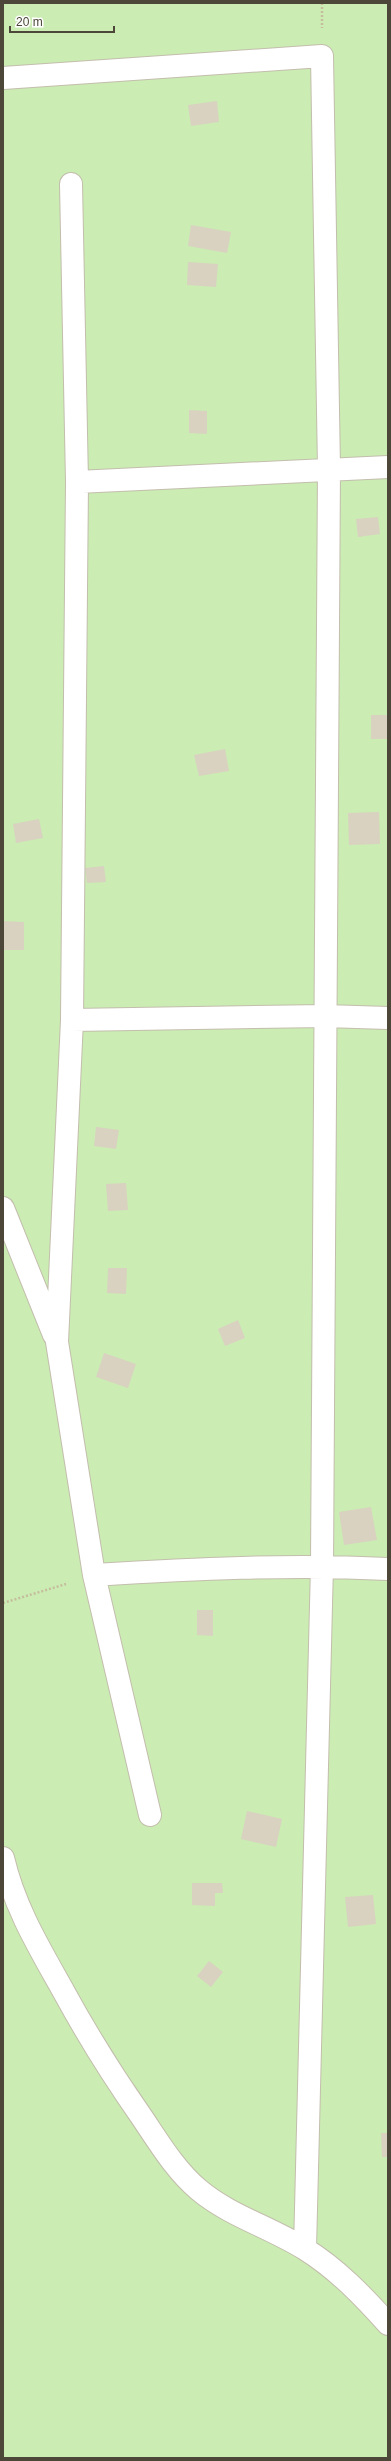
<svg xmlns="http://www.w3.org/2000/svg" width="391" height="2461" viewBox="0 0 391 2461" font-family="Arial,sans-serif">
	<style>
		.green { fill: #cbecb3 }
		.building { fill: #d9d2c0 }
		.lines { fill: none; stroke-linecap: round; stroke-linejoin: round }
		.minor-casing { stroke: #c3bead; stroke-width: 24 }
		.path { stroke: #c5bd9d; stroke-width: 2.5; stroke-dasharray: 2 2; stroke-linecap: butt }
		.minor { stroke: #fff; stroke-width: 22 }
	</style>
	<rect width="100%" height="100%" fill="#f6f4eb"/>
	<path class="green" d="M 3,3 L 388,3 L 388,2458 L 3,2458 Z"/>
	<path class="building" d="M 217,101 L 219,122 L 191,126 L 188,105 Z
		M 191,225 L 231,232 L 227,253 L 188,246 Z
		M 188,262 L 218,264 L 216,287 L 187,285 Z
		M 189,410 L 207,411 L 207,434 L 189,433 Z
		M 378,517 L 380,534 L 358,537 L 356,519 Z
		M 371,715 L 388,715 L 388,739 L 371,739 Z
		M 225,749 L 229,771 L 199,776 L 194,755 Z
		M 379,812 L 380,844 L 349,845 L 348,813 Z
		M 39,819 L 43,838 L 16,843 L 13,824 Z
		M 104,866 L 106,882 L 87,883 L 85,868 Z
		M 3,921 L 24,922 L 24,950 L 3,950 Z
		M 96,1127 L 119,1130 L 116,1149 L 94,1146 Z
		M 126,1183 L 128,1210 L 108,1211 L 106,1184 Z
		M 108,1268 L 127,1268 L 126,1294 L 107,1293 Z
		M 238,1320 L 245,1338 L 225,1346 L 218,1329 Z
		M 104,1353 L 136,1364 L 128,1388 L 96,1377 Z
		M 371,1507 L 377,1540 L 344,1545 L 339,1512 Z
		M 197,1610 L 213,1610 L 213,1636 L 197,1635 Z
		M 247,1811 L 282,1819 L 276,1847 L 241,1839 Z
		M 192,1883 L 222,1883 L 223,1893 L 215,1893 L 215,1906 L 192,1905 Z
		M 373,1895 L 376,1924 L 348,1927 L 345,1897 Z
		M 209,1961 L 223,1972 L 211,1987 L 197,1976 Z
		M 381,2133 L 388,2133 L 388,2157 L 382,2157 Z"/>
	<g class="lines">
		<g class="minor-casing">
			<path id="minor" d="M 3,78 L 322,56 L 329,469 L 322,1565 L 305,2249
				M 71,184 L 77,482 L 72,1020 L 57,1342 L 94,1575 L 150,1815
				M 77,482 L 388,467
				M 72,1020 L 325,1016 L 388,1018
				M 3,1208 L 54,1335
				M 94,1575 C 192,1569 290,1564 388,1569
				M 3,1858 C 15,1909 40,1949 65,1994 C 88,2036 113,2076 141,2116 C 158,2141 175,2170 199,2190 C 230,2216 270,2227 305,2249 C 337,2269 363,2296 388,2324"/>
		</g>
		<path class="path" d="M 322,3 L 322,28
			M 3,1603 L 66,1584"/>
		<use href="#minor" class="minor"/>
	</g>
	<rect width="391" height="2461" fill="none" stroke="#4c4738" stroke-width="8"/>
	<path d="M10 26v6h104v-6" fill="none" stroke="#4c4738" stroke-width="2"/>
	<text x="16" y="26" font-size="12" fill="#4c4738" stroke="#ffffff" stroke-width="3" paint-order="stroke">20 m</text>
</svg>
